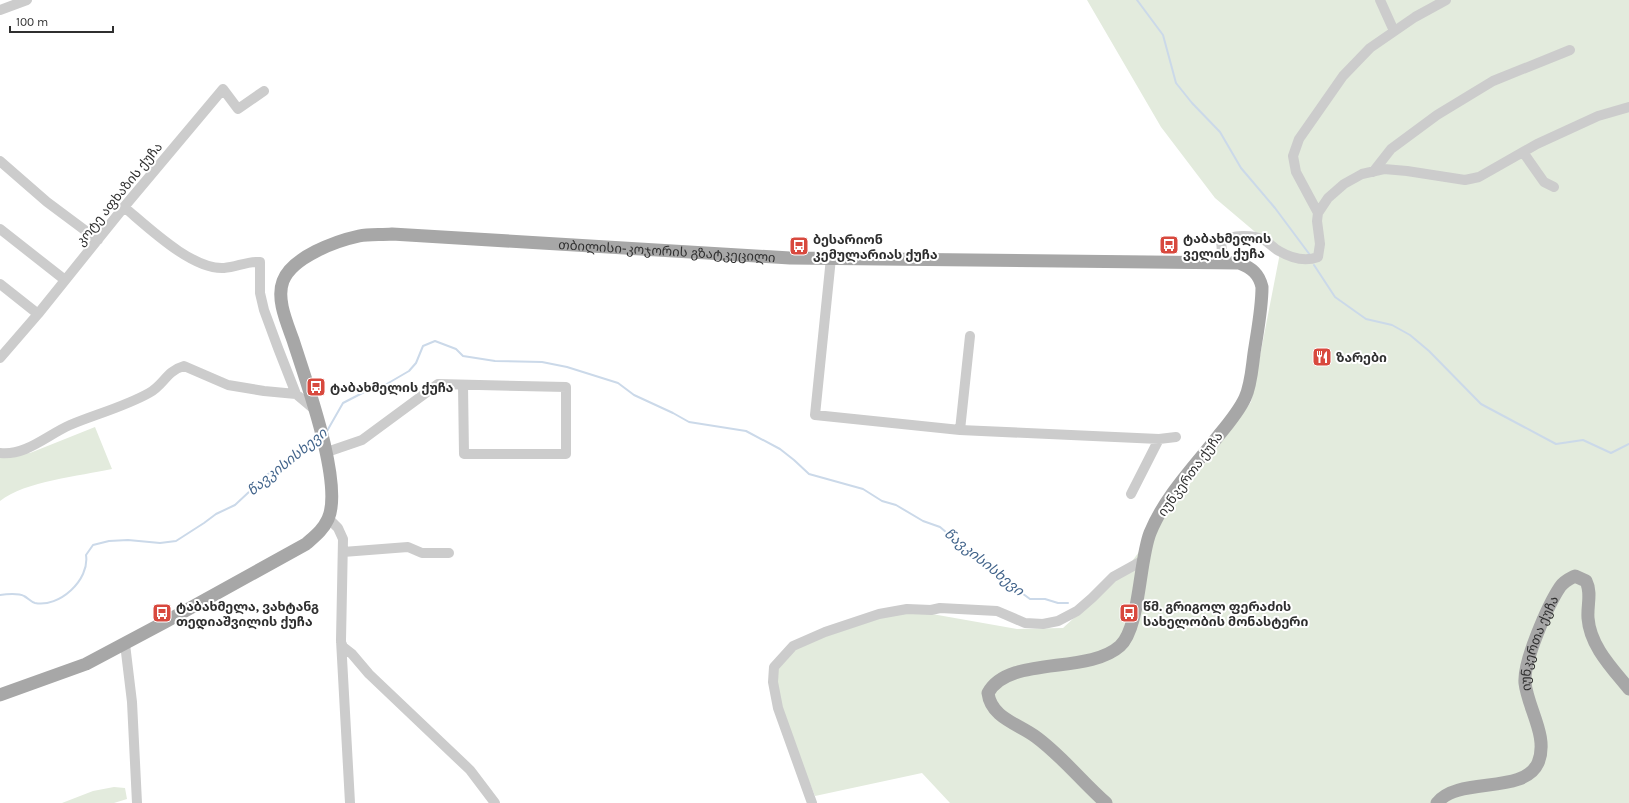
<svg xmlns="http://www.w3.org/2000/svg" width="1629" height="803" viewBox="0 0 1629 803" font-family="Karla,'Noto Sans Georgian',sans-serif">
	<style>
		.green { fill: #e3ebdd }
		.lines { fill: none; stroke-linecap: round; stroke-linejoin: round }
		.stream { stroke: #cbd9e9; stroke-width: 2 }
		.minor { stroke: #ccc; stroke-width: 10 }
		.major { stroke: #a7a7a7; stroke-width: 13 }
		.labels { text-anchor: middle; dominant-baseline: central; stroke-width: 4; stroke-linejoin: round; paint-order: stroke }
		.street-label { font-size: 13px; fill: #2f2f2f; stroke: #fff }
		.poi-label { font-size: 13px; font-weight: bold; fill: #2f2f2f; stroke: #fff; text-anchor: start }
		.water-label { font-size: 14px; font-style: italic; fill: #42648b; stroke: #fff }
	</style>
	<rect width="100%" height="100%" fill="#fff"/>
	<path class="green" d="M 1087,0 L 1629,0 L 1629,803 L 950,803 L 922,773 L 815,796 L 779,707 L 776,667 L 793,647 L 852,624 L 908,612 L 932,614 L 1017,629 L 1063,628 L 1124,572 L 1251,402 L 1280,253 L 1215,198 L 1161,127 Z
		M 95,427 L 112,469 C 80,476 25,481 0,501 L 0,456 L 30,453 Z
		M 114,787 L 125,788 L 127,799 L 114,803 L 62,803 L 93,791 Z"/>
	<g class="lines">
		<path class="stream" d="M 1137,0 L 1163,35 L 1176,83 L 1192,103 L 1220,132 L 1241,168 L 1275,208 L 1310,255
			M 1314,265 L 1335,297 L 1366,319 L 1392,325 L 1410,335 L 1429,351 L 1481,404 L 1556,444 L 1583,440 L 1611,453 L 1629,444
			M 327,431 L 343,403 L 372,388 L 385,385 L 409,371 L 416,363 L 423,346 L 435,341 L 456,349 L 463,356 L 495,361 L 542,362 L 567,367 L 618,383 L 634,395 L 673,413 L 689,422 L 746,431 L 780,449 L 794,460 L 809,474 L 863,489 L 882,501 L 896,505 L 923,521 L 940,527 L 966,549 L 986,560 L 1007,582 L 1030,599 L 1045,599 L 1058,603 L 1068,603
			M 0,595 C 6,594 19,593 24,596 C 28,598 31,602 35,603 C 59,608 90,580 86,555 L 93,545 L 109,541 L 128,540 L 160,543 L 176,541 L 204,523 L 216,514 L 235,505 L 268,474 L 297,455 L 317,439"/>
		<path class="minor" d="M 1380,0 L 1394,31
			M 0,10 L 27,0
			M 1523,152 L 1544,182 L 1554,187
			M 0,161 L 47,202 L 98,240
			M 1373,172 L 1391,149 L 1437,115 L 1493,81 L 1570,50
			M 124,207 C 148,227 192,270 224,268 C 237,267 247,261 260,262 L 260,293 L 264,310 L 278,348 L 296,394 L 315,410
			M 1318,213 L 1296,172 L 1293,156 L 1299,139 L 1343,76 L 1370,48 L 1415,17 L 1446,0
			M 0,229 L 65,280
			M 831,258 L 815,415 L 960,430 L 970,336
			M 1223,262 L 1221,241 C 1233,235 1251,234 1264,240 C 1269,242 1273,248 1279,251 C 1291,258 1305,262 1318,257 L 1320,244 L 1317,221 L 1318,213 L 1328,198 L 1344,184 L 1362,174 L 1384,169 L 1407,171 L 1465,180 L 1479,177 L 1537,144 L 1598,116 L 1629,107
			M 0,284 L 38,314
			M 0,358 L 38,314 L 124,207 L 223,89 L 238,109 L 264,91
			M 960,430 L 1159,439 L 1176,437
			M 327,452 L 362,440 L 438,384 L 566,387 L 566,454 L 464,454 L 463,385
			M 0,453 C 26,456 47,435 70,425 C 96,414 124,407 149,393 C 164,385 166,371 184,366 L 228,385 L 264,391 L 296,394
			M 1131,494 L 1159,439
			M 328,518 L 338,528 L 343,539 L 341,640 L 350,803
			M 343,552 L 408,547 L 422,553 L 449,553
			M 341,642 L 343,647 L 352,654 L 369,674 L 470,770 L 495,803
			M 125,644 L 132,702 L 137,803
			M 812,803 L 778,708 L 773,682 L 774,667 L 793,646 L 825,632 L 879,614 L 907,609 L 931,610 L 940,608 L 997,611 L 1025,623 L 1043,624 L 1058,621 L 1077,611 L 1092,598 L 1113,577 L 1142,561"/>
		<g class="major">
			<path id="s1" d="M 0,695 L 86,664 L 165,622 L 306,544 C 315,536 323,530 328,519 C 344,484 305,378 293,340 C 287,323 276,299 283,281 C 292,257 336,241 359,236 C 369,234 381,235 392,234 L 790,258 L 1239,263 C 1252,268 1259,274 1262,287 C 1262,307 1258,328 1255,347 C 1252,364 1252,383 1245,398 C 1239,411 1229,423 1219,435 C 1195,466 1165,496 1150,533 C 1139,561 1140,628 1120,646 C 1088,675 1008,655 988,693 C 991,718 1019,724 1036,737 C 1062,756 1082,782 1106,803"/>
			<path id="s2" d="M 1437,803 C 1458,776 1524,795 1538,763 C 1549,737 1528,709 1525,683 C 1523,662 1548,605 1560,587 C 1564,581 1569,579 1575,576 L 1586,581 C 1592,593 1587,605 1588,618 C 1590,646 1612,668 1629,689"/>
		</g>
	</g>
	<defs>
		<g id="bus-square" transform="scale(1)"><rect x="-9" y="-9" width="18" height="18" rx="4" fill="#d8493e" stroke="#fff"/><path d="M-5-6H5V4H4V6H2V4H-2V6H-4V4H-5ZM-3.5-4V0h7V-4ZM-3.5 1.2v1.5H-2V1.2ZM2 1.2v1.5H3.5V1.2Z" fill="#fff"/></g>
		<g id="restaurant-square" transform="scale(1)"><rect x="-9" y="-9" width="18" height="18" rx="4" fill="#d8493e" stroke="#fff"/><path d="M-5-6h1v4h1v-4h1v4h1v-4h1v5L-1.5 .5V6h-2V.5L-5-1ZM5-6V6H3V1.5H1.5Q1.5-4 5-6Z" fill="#fff"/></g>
	</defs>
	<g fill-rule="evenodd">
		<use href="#bus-square" x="1169" y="245"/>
		<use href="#bus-square" x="799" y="246"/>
		<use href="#restaurant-square" x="1322" y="357"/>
		<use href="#bus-square" x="316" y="387"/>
		<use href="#bus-square" x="162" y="613"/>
		<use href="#bus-square" x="1129" y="613"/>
	</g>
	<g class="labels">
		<g class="street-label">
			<text transform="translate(119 194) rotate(-51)">კოტე აფხაზის ქუჩა</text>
			<text stroke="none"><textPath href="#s1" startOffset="1021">თბილისი-კოჯორის გზატკეცილი</textPath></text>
			<text transform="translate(1190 474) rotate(-54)">იუნკერთა ქუჩა</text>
			<text stroke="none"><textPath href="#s2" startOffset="237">იუნკერთა ქუჩა</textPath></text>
		</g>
		<g class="poi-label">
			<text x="1183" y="238">ტაბახმელის<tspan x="1183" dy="15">ველის ქუჩა</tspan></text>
			<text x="813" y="239">ბესარიონ<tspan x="813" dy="15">კემულარიას ქუჩა</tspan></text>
			<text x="1336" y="357">ზარები</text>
			<text x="330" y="387">ტაბახმელის ქუჩა</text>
			<text x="176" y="606">ტაბახმელა, ვახტანგ<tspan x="176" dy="15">თედიაშვილის ქუჩა</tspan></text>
			<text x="1143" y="606">წმ. გრიგოლ ფერაძის<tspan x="1143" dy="15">სახელობის მონასტერი</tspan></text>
		</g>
		<g class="water-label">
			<text transform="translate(287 462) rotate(-39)">წავკისისხევი</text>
			<text transform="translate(984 562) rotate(39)">წავკისისხევი</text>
		</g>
	</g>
	<path d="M10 26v6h103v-6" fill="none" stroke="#2f2f2f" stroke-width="2"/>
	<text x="16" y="26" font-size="12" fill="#2f2f2f" stroke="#ffffff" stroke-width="3" paint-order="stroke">100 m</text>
</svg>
